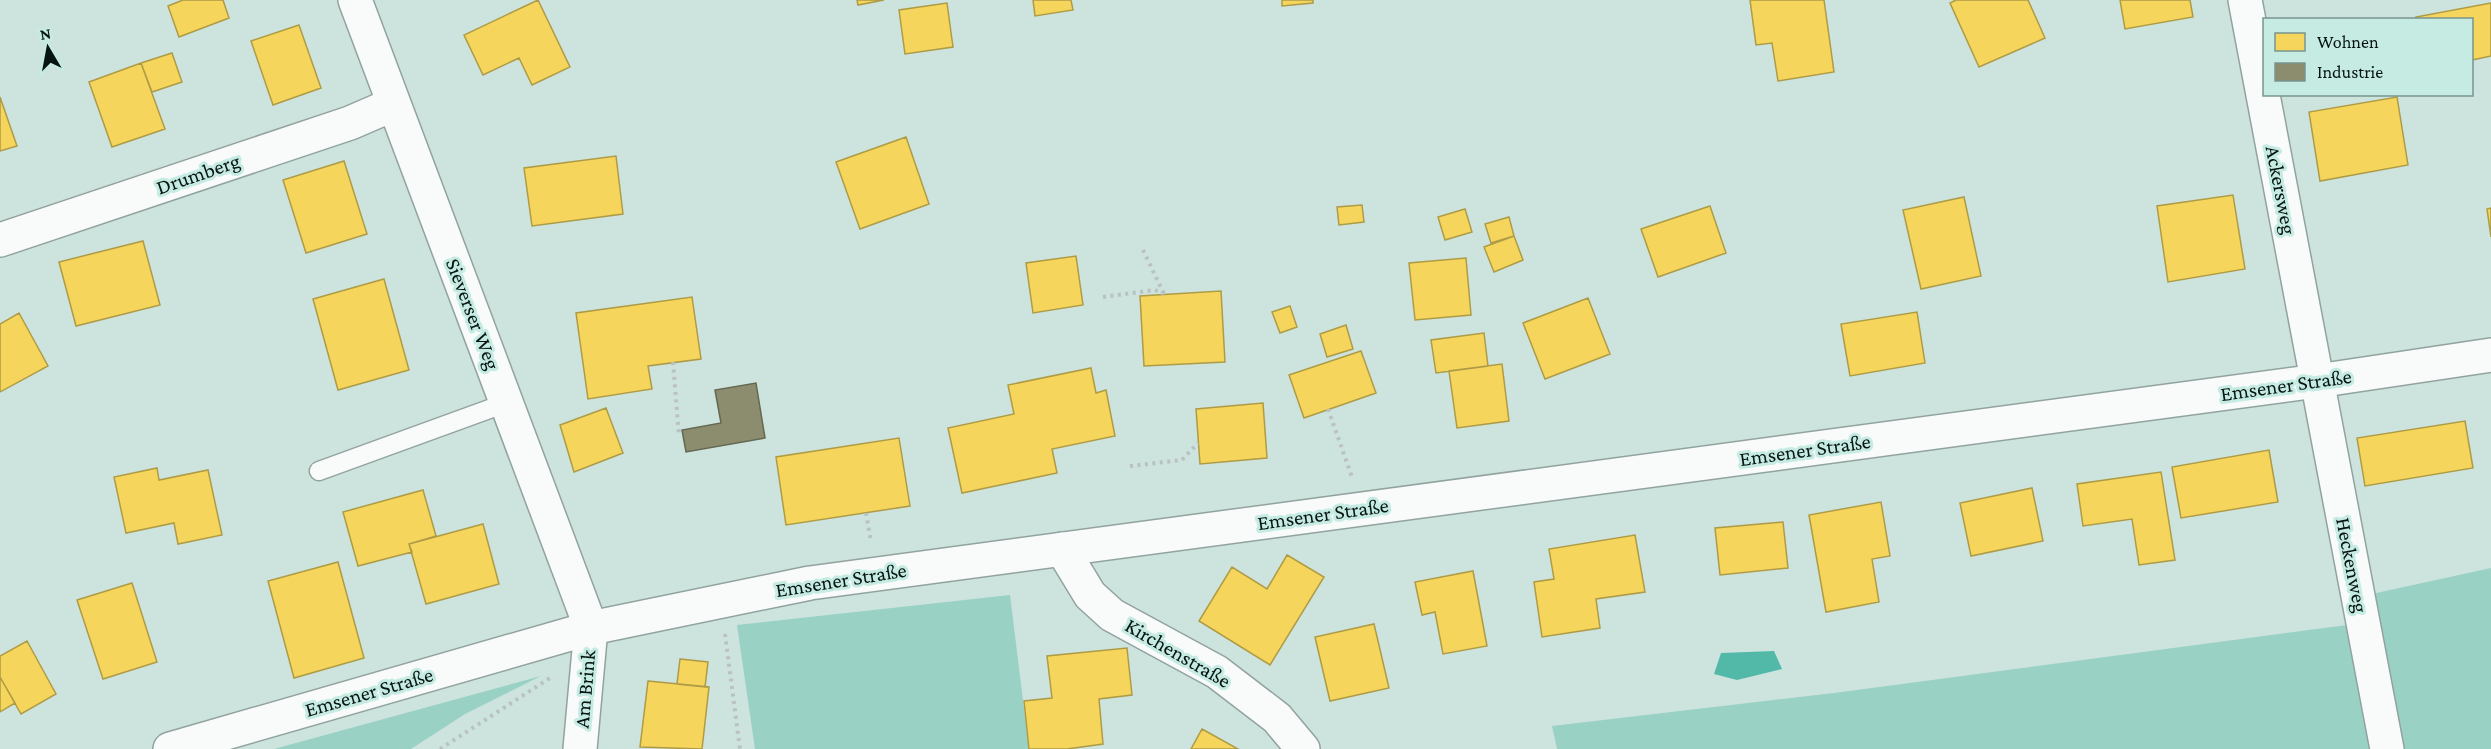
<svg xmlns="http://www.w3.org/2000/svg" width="2491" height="749" viewBox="0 0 2491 749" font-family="'Crimson Pro',serif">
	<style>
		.green { fill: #9ad1c5 }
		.water { fill: #52b8a8 }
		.homes { fill: #f6d55c; stroke: #ae9b46; stroke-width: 1.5 }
		.industry { fill: #8c8c6e; stroke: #646852; stroke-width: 1.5 }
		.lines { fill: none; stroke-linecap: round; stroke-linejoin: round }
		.service-casing { stroke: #92a39f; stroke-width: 21 }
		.minor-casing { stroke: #92a39f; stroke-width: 36 }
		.tertiary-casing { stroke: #92a39f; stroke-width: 36 }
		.path { stroke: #bac2c0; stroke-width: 4; stroke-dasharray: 3 4.5; stroke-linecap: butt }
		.service { stroke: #f8fbfa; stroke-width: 18 }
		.minor { stroke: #f8fbfa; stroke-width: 33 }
		.tertiary { stroke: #f8fbfa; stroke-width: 33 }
		.labels { text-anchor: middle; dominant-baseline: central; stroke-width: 6; stroke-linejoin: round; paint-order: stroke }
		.street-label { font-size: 21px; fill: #071412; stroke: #c5ebe2 }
	</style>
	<rect width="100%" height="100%" fill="#cde3dd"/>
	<path class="green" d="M 2491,568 L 2491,749 L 1557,749 L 1552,726 L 1834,693 L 2362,623 L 2358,597 Z
		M 1010,595 L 1029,749 L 755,749 L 737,625 Z
		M 541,676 L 465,714 L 411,749 L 274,749 Z"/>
	<path class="water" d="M 1774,651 L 1782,669 L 1737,680 L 1714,674 L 1721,653 Z"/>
	<path class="homes" d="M 183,0 L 223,0 L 229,18 L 179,37 L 168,6 Z
		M 538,0 L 570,67 L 532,85 L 519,58 L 483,75 L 464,35 Z
		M 857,0 L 884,0 L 858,5 Z
		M 1033,0 L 1071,0 L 1073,10 L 1035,16 Z
		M 1282,0 L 1313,0 L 1313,3 L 1282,6 Z
		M 1750,0 L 1824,0 L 1834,72 L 1778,81 L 1772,43 L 1756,45 Z
		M 1956,0 L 2028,0 L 2045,38 L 1979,67 L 1950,3 Z
		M 2120,0 L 2190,0 L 2193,17 L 2125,29 Z
		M 947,3 L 953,47 L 905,54 L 899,10 Z
		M 2491,3 L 2491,56 L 2472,60 L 2472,20 L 2417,20 L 2416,17 Z
		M 299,25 L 321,88 L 273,105 L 251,41 Z
		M 172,53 L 182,82 L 152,92 L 141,63 Z
		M 141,63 L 165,129 L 112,147 L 89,82 Z
		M 0,97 L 17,146 L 0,151 Z
		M 2397,97 L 2408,165 L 2320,181 L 2309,112 Z
		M 906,137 L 929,204 L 860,229 L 836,162 Z
		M 616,156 L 623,214 L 532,226 L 524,168 Z
		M 344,161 L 367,234 L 306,253 L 283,180 Z
		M 2233,195 L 2245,269 L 2168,282 L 2157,206 Z
		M 1964,197 L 1981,276 L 1921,289 L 1903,210 Z
		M 1362,205 L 1364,222 L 1339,225 L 1337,207 Z
		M 1710,206 L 1726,253 L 1658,277 L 1641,229 Z
		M 2491,208 L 2491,237 L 2487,209 Z
		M 1465,209 L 1472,232 L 1445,240 L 1438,217 Z
		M 1509,217 L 1514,236 L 1491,243 L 1485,224 Z
		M 1514,236 L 1523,260 L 1494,272 L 1484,247 Z
		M 143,241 L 160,305 L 76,326 L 59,262 Z
		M 1076,256 L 1083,305 L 1033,313 L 1026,263 Z
		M 1466,258 L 1471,315 L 1415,320 L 1409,263 Z
		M 384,279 L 409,370 L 338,390 L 313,299 Z
		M 1221,291 L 1225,362 L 1144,366 L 1140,296 Z
		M 692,297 L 701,359 L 648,366 L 652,389 L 588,399 L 576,313 Z
		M 1588,298 L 1610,354 L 1545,379 L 1523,323 Z
		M 1290,306 L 1297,327 L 1280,333 L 1272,312 Z
		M 1917,312 L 1925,363 L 1850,376 L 1841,324 Z
		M 19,313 L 48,366 L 0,392 L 0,324 Z
		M 1346,325 L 1353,349 L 1327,357 L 1320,334 Z
		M 1484,333 L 1488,366 L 1436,373 L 1431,340 Z
		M 1361,351 L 1376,393 L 1304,418 L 1289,375 Z
		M 1502,364 L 1509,421 L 1457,428 L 1449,371 Z
		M 1091,368 L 1096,393 L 1106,390 L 1115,436 L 1052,449 L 1057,473 L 962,493 L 948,428 L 1014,414 L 1008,385 Z
		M 1263,403 L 1267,458 L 1200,464 L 1196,409 Z
		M 606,408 L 623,453 L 574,472 L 560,425 Z
		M 2465,421 L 2473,468 L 2365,486 L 2357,438 Z
		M 899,438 L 910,506 L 786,525 L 776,457 Z
		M 2269,450 L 2278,502 L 2181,518 L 2172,467 Z
		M 157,468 L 159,480 L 208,470 L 222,535 L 178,544 L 174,523 L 126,533 L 114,477 Z
		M 2161,472 L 2175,560 L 2139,565 L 2132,519 L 2083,526 L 2077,484 Z
		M 2032,488 L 2043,541 L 1971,556 L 1960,503 Z
		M 423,490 L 436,536 L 409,544 L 412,552 L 358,566 L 343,512 Z
		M 1881,502 L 1890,556 L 1872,559 L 1879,602 L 1826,612 L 1809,515 Z
		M 1783,522 L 1788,568 L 1720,575 L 1715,528 Z
		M 483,524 L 499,584 L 426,604 L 409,544 Z
		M 1635,535 L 1645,592 L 1596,599 L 1600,628 L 1542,637 L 1534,582 L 1554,579 L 1549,549 Z
		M 1287,555 L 1324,577 L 1270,665 L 1199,621 L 1232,567 L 1267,589 Z
		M 338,562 L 364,658 L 294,678 L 268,581 Z
		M 1473,571 L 1487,646 L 1443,654 L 1435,612 L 1422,615 L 1415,582 Z
		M 132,583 L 157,662 L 103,679 L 77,600 Z
		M 1374,624 L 1389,688 L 1330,701 L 1315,637 Z
		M 27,641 L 56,694 L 21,714 L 0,677 L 0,656 Z
		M 1127,648 L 1132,695 L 1099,699 L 1103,744 L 1067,749 L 1029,749 L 1024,701 L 1052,698 L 1047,656 Z
		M 680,659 L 708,662 L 705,687 L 677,684 Z
		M 0,677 L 15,703 L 0,712 Z
		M 648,681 L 709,687 L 702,749 L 640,747 Z
		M 1202,729 L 1238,749 L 1191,749 Z"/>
	<path class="industry" d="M 756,383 L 765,438 L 686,452 L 682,430 L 721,423 L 715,390 Z"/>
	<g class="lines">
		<g class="service-casing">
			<path id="service" d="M 319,471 L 506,403"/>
		</g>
		<g class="minor-casing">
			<path id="minor" d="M 355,0 L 591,628 L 580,749
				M 2245,0 L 2387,749
				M 0,240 L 350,123 L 394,104
				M 1062,549 L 1090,595 L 1112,615 L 1217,672 L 1277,718 L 1303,749"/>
		</g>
		<g class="tertiary-casing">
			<path id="tertiary" d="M 170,749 L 591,628 L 810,583 L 2317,381 L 2491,355"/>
		</g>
		<path class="path" d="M 1143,250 L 1164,294
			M 1103,297 L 1155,290 L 1164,294
			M 673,362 L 679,436
			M 1328,409 L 1352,477
			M 1130,466 L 1182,460 L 1198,443
			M 866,513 L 871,542
			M 725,634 L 740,749
			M 440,749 L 550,678"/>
		<use href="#service" class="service"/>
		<use href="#minor" class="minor"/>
		<use href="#tertiary" class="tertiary"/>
	</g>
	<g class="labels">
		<g class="street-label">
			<text transform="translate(198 174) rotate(-19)">Drumberg</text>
			<text transform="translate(2281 190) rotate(79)">Ackersweg</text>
			<text transform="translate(473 314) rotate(69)">Sieverser Weg</text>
			<text transform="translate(2286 385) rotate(-8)">Emsener Straße</text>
			<text transform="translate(1805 450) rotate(-8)">Emsener Straße</text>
			<text transform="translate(1323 514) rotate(-8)">Emsener Straße</text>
			<text transform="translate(2352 565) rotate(79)">Heckenweg</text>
			<text transform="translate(841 580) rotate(-9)">Emsener Straße</text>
			<text transform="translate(1178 653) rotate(30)">Kirchenstraße</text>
			<text transform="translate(585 689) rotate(-85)">Am Brink</text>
			<text transform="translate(369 692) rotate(-16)">Emsener Straße</text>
		</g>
	</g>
	<rect x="2263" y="18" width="210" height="78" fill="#c5ebe2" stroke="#79958f" stroke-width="1.5"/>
	<rect x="2275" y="33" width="30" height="18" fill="#f6d55c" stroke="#79958f" stroke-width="1.5"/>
	<text x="2317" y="48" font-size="18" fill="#071412">Wohnen</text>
	<rect x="2275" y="63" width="30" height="18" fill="#8c8c6e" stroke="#79958f" stroke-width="1.5"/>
	<text x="2317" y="78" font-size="18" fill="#071412">Industrie</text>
	<g transform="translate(48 48) rotate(350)" stroke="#c5ebe2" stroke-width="4.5" paint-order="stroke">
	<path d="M0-4.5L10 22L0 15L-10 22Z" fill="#071412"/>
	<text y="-9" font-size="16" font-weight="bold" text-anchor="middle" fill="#071412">N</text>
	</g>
</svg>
